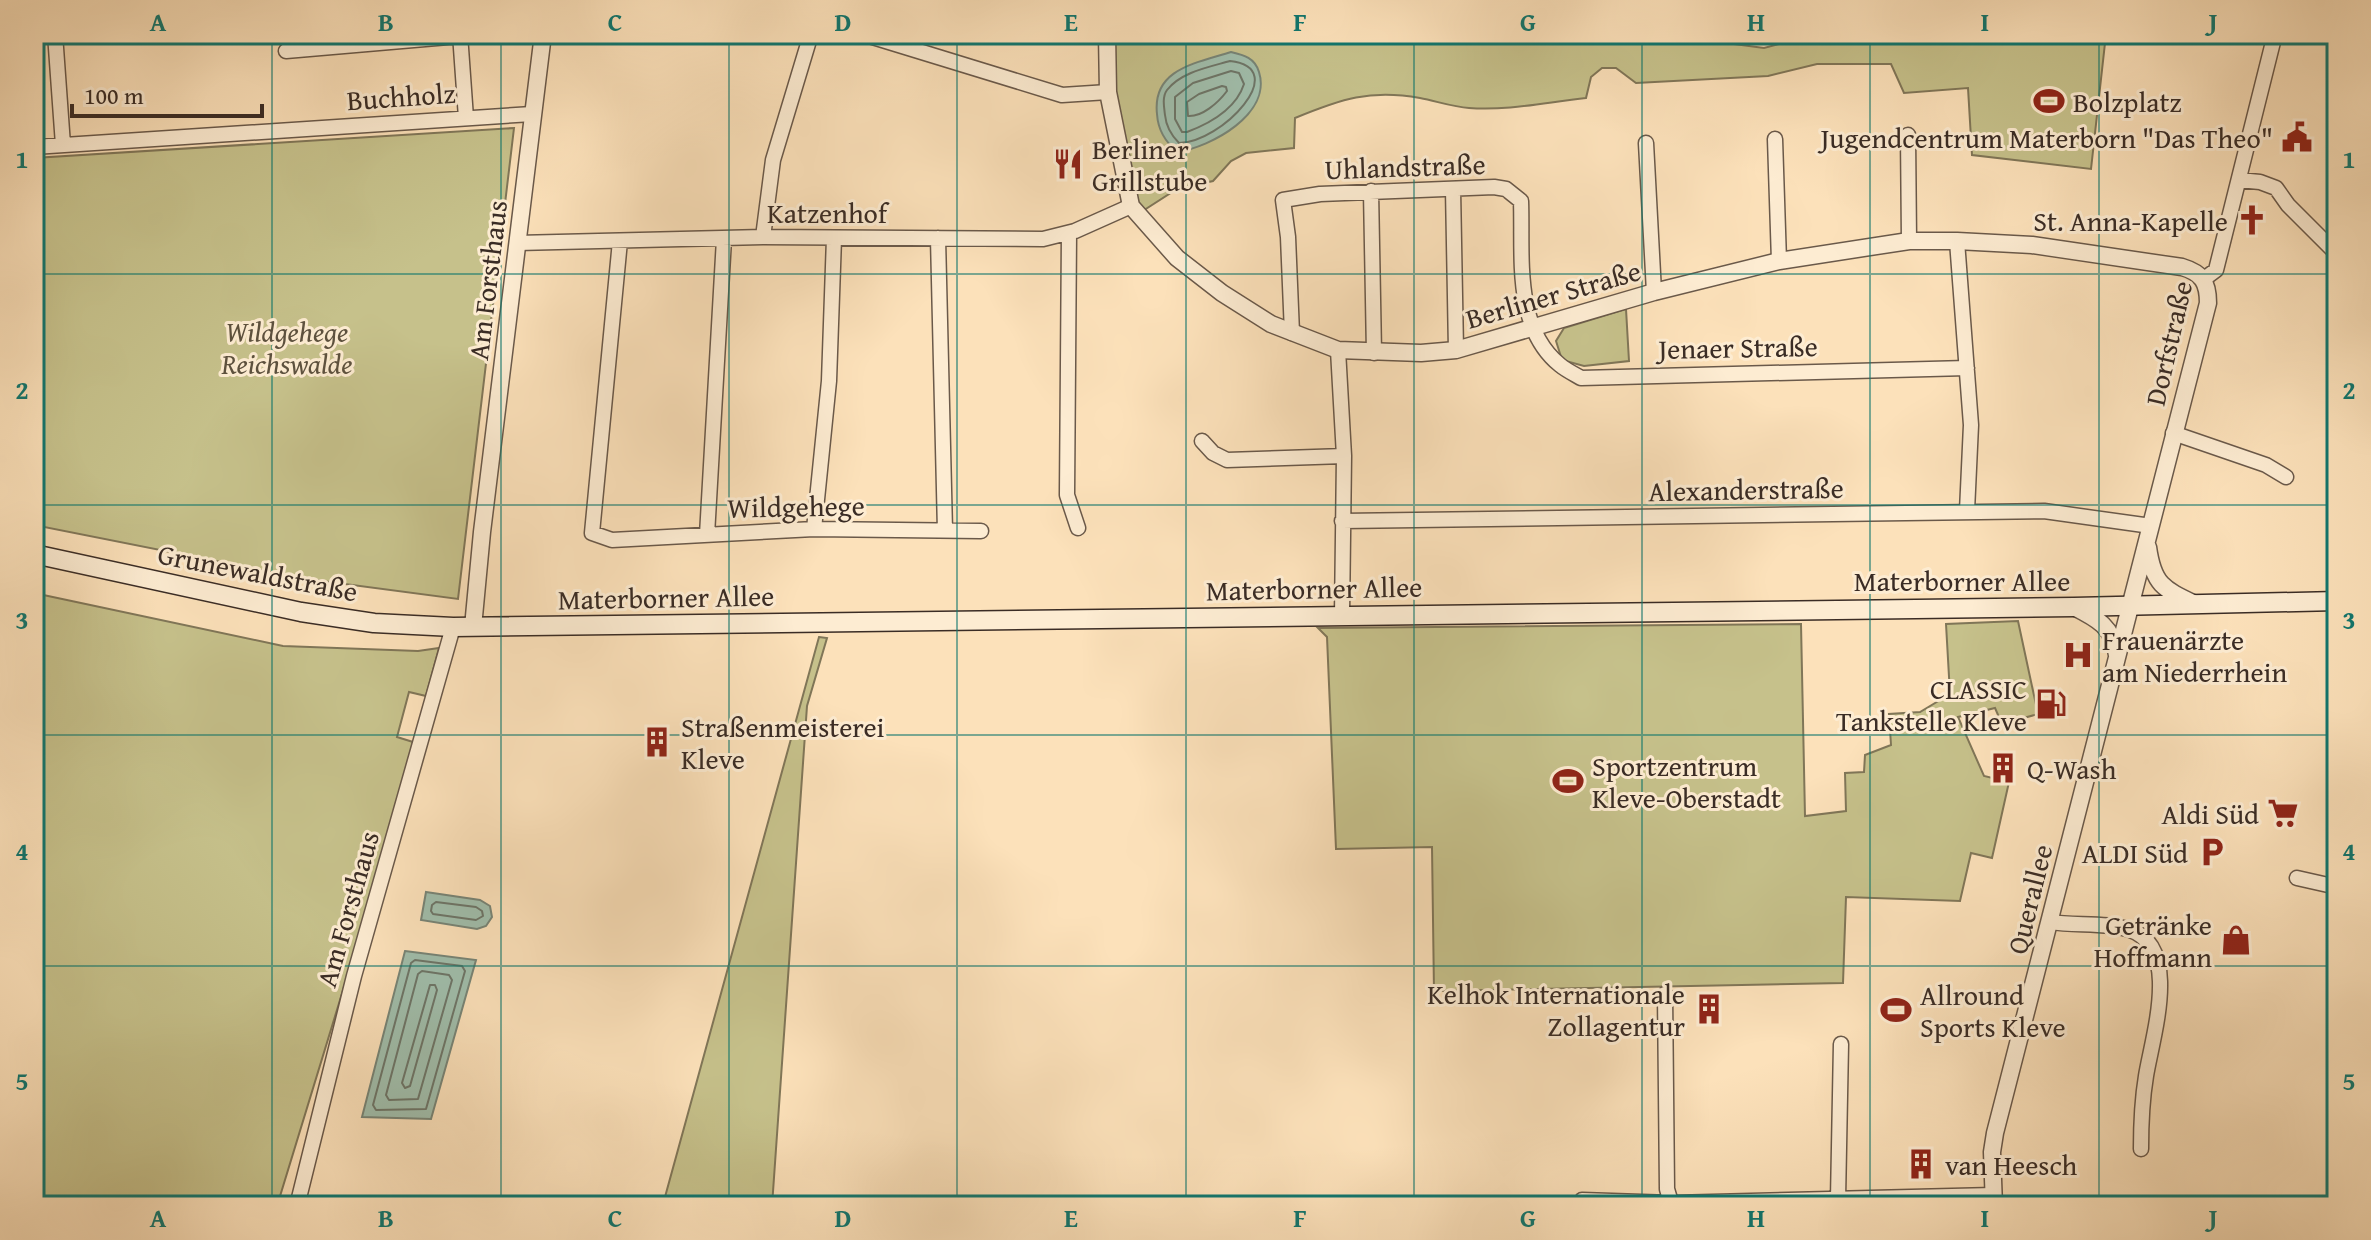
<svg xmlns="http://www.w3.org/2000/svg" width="2371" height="1240" viewBox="0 0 2371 1240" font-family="'Gentium Book Plus',serif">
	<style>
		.green { fill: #c6c18b; stroke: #807658; stroke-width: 2 }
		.water { fill: #a0beac; stroke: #778476; stroke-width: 2 }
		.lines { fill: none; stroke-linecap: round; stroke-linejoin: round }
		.shore { stroke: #6d7568; stroke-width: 2 }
		.minor-casing { stroke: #6a594a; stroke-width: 17 }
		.tertiary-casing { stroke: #6a594a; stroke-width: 19 }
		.secondary-casing { stroke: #3a2c25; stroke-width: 21 }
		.minor { stroke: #fdecd2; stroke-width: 14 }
		.tertiary { stroke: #fdecd2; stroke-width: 16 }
		.secondary { stroke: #fdecd2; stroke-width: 18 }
		.grid { fill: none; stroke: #0f766e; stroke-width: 2; stroke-opacity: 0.55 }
		.labels { text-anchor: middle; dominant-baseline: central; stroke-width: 6; stroke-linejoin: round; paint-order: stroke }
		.street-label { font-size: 28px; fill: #3a2c25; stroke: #fdecd2 }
		.poi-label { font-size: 28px; fill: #3a2c25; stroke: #fdecd2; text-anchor: start }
		.park-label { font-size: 28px; font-style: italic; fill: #5d513e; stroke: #fdecd2 }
		.neatline { fill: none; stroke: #0f766e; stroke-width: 3 }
		.grid-label { font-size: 26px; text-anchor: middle; font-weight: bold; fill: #0f766e }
	</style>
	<rect width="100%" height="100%" fill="#fce1ba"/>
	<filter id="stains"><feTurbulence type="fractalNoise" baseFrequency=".0025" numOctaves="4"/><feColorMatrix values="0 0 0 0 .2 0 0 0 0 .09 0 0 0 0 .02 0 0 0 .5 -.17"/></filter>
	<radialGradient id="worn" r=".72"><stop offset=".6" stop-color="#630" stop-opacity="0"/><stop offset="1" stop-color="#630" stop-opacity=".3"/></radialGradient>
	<path class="green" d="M 1107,34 L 1332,34 C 1360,44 1390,49 1417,34 L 1702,34 L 1734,44 L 1764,48 L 1816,34 L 2106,34 L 2091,169 L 1972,155 L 1968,88 L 1904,93 L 1891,64 L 1817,64 L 1768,76 L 1636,83 L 1616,68 L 1602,68 L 1591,77 L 1586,98 C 1547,102 1508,111 1469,108 C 1453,107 1436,101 1420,98 C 1370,89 1341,99 1295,118 L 1294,148 L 1246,153 L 1231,161 L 1213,181 L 1177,189 L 1138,214 L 1131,206 Z
		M 514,128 L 458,599 L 307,579 L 34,525 L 34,158 Z
		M 1626,309 L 1629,361 L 1584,366 L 1562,360 L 1556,341 L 1564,328 Z
		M 34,593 L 283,646 L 418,651 L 439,648 L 426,696 L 409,692 L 397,737 L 413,742 L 381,866 L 277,1206 L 34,1206 Z
		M 2018,621 L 2038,714 L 2002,724 L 1995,708 L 1958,717 L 1984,776 L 2009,782 L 1992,858 L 1971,853 L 1960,901 L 1846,897 L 1843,983 L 1434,991 L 1432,847 L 1336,849 L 1327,637 L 1318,628 L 1801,624 L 1805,816 L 1846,811 L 1845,773 L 1864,772 L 1865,755 L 1891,745 L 1889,714 L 1920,712 L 1950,694 L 1946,624 Z
		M 819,637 L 827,638 L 807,706 L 772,1206 L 713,1206 L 665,1197 Z"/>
	<path class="water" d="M 1231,52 C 1244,55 1255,58 1259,72 C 1272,114 1211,147 1177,152 C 1165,141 1158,130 1157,114 C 1152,69 1196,63 1231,52 Z
		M 426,892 L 480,900 L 490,906 L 492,917 L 486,926 L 477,929 L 421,920 Z
		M 405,951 L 476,960 L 431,1119 L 362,1117 Z"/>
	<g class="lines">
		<path class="shore" d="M 1230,61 C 1293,68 1221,143 1179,143 C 1171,135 1166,126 1165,115 C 1164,107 1162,97 1167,90 C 1181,72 1209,67 1230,61 Z
			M 1231,71 L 1239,73 L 1244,84 C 1236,109 1211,123 1187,132 L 1182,132 L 1175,119 L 1175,97 L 1193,83 Z
			M 1222,86 L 1226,87 L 1227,91 C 1218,103 1202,117 1188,116 L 1187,102 L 1199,94 Z
			M 436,902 L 476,907 L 482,911 L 483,916 L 476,920 L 433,914 L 431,911 L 432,905 Z
			M 415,960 L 462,966 L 465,971 L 426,1109 L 376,1110 L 373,1105 L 411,963 Z
			M 422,971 L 449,975 L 452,980 L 418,1099 L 389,1100 L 386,1095 L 418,974 Z
			M 430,985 L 435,985 L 437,990 L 410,1086 L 405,1088 L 402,1083 Z"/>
		<g class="minor-casing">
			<path id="minor" d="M 55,34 L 63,145
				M 460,34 L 466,118
				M 863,34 L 1062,95 L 1108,92
				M 286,51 L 460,36
				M 1908,135 L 1909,241
				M 1775,139 L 1779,261
				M 1646,143 L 1654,292
				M 34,147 L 532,114
				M 2239,180 L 2260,182 L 2276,188 L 2288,205 L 2337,254
				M 1453,189 L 1456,350
				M 1371,191 L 1374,353
				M 1069,233 L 1067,495 L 1078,528
				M 763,237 L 773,160 L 811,34
				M 938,238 L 945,531
				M 620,241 L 592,533 L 612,540 L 814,529 L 981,531
				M 1957,241 L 1971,425 L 1967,511
				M 517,243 L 763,237 L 1043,239 L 1075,231 L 1131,206
				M 2204,279 L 2216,270 L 2275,34
				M 1292,333 L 1288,237 L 1283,200 L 1320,194 L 1494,187 L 1506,189 L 1521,201 C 1523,255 1513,327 1560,365 C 1566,370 1574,374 1581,378 L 1967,368
				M 1338,350 L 1344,456 L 1342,615
				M 2173,433 L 2266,465 L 2286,477
				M 1202,441 L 1213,453 L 1227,460 L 1344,456
				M 1342,521 L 2044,511 L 2151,526
				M 814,529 L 829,381 L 834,238
				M 707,535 L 724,239
				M 2297,878 L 2337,887
				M 2051,922 C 2074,926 2108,922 2130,930 C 2182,947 2152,1038 2146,1076 C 2142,1100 2141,1124 2141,1149
				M 1665,994 L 1667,1189 L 1672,1206
				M 1838,1199 L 1841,1044
				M 1582,1200 L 1672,1203 L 1993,1195
				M 297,1206 L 354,976 L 453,627"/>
		</g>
		<g class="tertiary-casing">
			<path id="tertiary" d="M 1107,34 L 1108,92 L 1131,206 L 1177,258 L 1222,293 L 1271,324 L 1338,350 L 1421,353 L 1456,350 L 1654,292 L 1779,261 L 1909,241 L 1957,241 L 2032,245 L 2182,267 C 2202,273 2208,282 2208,303 L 1995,1133 L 1992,1152 L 1994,1206
				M 2148,547 C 2153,584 2163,589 2195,604
				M 2074,607 C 2098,619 2113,627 2117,655
				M 473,627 L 482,532 L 543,34"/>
		</g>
		<g class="secondary-casing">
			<path id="secondary" d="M 34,554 L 301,612 L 374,623 L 453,627 L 2074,607 L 2337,601"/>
		</g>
		<use href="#minor" class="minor"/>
		<use href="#tertiary" class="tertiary"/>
		<use href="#secondary" class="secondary"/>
	</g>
	<path class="grid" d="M 272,34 L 272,1206M 501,34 L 501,1206M 729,34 L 729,1206M 957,34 L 957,1206M 1186,34 L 1186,1206M 1414,34 L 1414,1206M 1642,34 L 1642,1206M 1870,34 L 1870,1206M 2099,34 L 2099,1206M 34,274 L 2337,274M 34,505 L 2337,505M 34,735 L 2337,735M 34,966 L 2337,966"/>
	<defs>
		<g id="stadium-bare" transform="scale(2.4)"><path d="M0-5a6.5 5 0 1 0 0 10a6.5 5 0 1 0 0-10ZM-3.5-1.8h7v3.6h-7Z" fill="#8f2418" stroke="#fdecd2" stroke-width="2.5" paint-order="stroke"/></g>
		<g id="civic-bare" transform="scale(2.4)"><path d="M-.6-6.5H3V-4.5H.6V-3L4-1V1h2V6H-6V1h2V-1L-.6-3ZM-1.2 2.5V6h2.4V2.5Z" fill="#8f2418" stroke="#fdecd2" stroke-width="2.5" paint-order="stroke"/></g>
		<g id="restaurant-bare" transform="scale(2.4)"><path d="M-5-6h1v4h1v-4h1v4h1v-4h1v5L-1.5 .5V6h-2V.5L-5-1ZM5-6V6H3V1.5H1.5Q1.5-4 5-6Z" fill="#8f2418" stroke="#fdecd2" stroke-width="2.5" paint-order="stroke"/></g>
		<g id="church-bare" transform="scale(2.4)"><path d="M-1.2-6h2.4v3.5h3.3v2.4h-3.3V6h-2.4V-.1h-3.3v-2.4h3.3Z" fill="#8f2418" stroke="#fdecd2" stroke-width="2.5" paint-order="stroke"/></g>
		<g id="hospital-bare" transform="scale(2.4)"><path d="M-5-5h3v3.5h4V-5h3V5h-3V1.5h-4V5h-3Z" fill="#8f2418" stroke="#fdecd2" stroke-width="2.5" paint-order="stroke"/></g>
		<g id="fuel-bare" transform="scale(2.4)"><path d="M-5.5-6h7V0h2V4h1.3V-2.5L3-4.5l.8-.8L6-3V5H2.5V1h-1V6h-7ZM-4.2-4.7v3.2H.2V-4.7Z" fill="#8f2418" stroke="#fdecd2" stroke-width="2.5" paint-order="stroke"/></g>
		<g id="building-bare" transform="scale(2.4)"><path d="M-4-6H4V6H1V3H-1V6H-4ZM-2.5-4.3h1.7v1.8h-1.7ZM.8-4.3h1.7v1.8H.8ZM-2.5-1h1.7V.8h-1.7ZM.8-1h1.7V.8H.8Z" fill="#8f2418" stroke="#fdecd2" stroke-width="2.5" paint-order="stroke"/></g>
		<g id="supermarket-bare" transform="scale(2.4)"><path d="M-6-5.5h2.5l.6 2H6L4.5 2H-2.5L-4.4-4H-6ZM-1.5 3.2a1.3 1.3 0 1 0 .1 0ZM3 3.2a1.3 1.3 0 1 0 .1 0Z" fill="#8f2418" stroke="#fdecd2" stroke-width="2.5" paint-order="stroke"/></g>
		<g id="parking-bare" transform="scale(2.4)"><path d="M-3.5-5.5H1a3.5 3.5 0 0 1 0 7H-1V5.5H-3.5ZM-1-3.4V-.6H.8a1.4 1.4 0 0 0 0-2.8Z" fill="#8f2418" stroke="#fdecd2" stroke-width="2.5" paint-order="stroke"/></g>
		<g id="shop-bare" transform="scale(2.4)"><path d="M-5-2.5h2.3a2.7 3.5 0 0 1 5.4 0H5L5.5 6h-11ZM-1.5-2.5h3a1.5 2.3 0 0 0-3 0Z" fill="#8f2418" stroke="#fdecd2" stroke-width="2.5" paint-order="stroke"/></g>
	</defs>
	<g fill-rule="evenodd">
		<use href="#stadium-bare" x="2049" y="101"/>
		<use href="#civic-bare" x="2297" y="137"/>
		<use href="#restaurant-bare" x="1068" y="164"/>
		<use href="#church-bare" x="2252" y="220"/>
		<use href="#hospital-bare" x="2078" y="655"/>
		<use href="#fuel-bare" x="2051" y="704"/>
		<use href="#building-bare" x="657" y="742"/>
		<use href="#building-bare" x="2003" y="768"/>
		<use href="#stadium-bare" x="1568" y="781"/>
		<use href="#supermarket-bare" x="2283" y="813"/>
		<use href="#parking-bare" x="2212" y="852"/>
		<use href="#shop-bare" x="2236" y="940"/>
		<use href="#building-bare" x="1709" y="1009"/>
		<use href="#stadium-bare" x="1896" y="1010"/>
		<use href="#building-bare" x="1921" y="1164"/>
	</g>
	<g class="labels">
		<g class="street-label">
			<text transform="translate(401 96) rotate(-4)">Buchholz</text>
			<text transform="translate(1405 166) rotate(-2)">Uhlandstraße</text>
			<text x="827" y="212">Katzenhof</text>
			<text transform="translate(487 280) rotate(-83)">Am Forsthaus</text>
			<text transform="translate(1553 294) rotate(-16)">Berliner Straße</text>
			<text transform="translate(2168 343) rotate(-77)">Dorfstraße</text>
			<text transform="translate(1738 347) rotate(-1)">Jenaer Straße</text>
			<text transform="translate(1746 489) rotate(-1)">Alexanderstraße</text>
			<text transform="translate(796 506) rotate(-1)">Wildgehege</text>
			<text transform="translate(258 572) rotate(11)">Grunewaldstraße</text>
			<text x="1962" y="580">Materborner Allee</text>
			<text transform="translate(1314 588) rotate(-1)">Materborner Allee</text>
			<text transform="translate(666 597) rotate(-1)">Materborner Allee</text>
			<text transform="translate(2029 899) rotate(-76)">Querallee</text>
			<text transform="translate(347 909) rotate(-74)">Am Forsthaus</text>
		</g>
		<g class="poi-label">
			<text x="2073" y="101">Bolzplatz</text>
			<text x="2273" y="137" text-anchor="end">Jugendcentrum Materborn "Das Theo"</text>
			<text x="1092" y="148">Berliner<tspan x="1092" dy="32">Grillstube</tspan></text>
			<text x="2228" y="220" text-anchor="end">St. Anna-Kapelle</text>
			<text x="2102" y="639">Frauenärzte<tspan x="2102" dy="32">am Niederrhein</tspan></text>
			<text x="2027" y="688" text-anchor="end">CLASSIC<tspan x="2027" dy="32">Tankstelle Kleve</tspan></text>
			<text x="681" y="726">Straßenmeisterei<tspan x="681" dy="32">Kleve</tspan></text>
			<text x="1592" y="765">Sportzentrum<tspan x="1592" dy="32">Kleve-Oberstadt</tspan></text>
			<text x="2027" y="768">Q-Wash</text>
			<text x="2259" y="813" text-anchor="end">Aldi Süd</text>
			<text x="2188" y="852" text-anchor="end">ALDI Süd</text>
			<text x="2212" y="924" text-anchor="end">Getränke<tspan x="2212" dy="32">Hoffmann</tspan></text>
			<text x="1685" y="993" text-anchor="end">Kelhok Internationale<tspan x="1685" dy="32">Zollagentur</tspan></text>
			<text x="1920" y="994">Allround<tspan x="1920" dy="32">Sports Kleve</tspan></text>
			<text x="1945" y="1164">van Heesch</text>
		</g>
		<g class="park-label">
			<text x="287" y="331">Wildgehege<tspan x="287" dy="32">Reichswalde</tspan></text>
		</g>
	</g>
	<rect width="2371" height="1240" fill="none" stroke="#fce1ba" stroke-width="88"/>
	<path d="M72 104v12h190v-12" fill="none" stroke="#3a2c25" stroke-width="4"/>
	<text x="84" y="104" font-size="24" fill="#3a2c25" stroke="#fdecd2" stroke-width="6" paint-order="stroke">100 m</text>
	<rect x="44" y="44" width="2283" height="1152" class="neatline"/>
	<g class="grid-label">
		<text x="158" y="31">A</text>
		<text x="386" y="31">B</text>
		<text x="615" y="31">C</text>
		<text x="843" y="31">D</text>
		<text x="1071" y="31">E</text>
		<text x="1300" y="31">F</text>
		<text x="1528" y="31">G</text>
		<text x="1756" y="31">H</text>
		<text x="1985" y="31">I</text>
		<text x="2213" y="31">J</text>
		<text x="22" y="168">1</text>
		<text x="2349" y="168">1</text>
		<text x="22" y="399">2</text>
		<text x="2349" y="399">2</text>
		<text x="22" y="629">3</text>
		<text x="2349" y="629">3</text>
		<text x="22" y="860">4</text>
		<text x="2349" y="860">4</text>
		<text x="22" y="1090">5</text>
		<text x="2349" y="1090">5</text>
		<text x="158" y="1227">A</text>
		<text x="386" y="1227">B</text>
		<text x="615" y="1227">C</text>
		<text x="843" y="1227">D</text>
		<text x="1071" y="1227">E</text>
		<text x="1300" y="1227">F</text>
		<text x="1528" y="1227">G</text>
		<text x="1756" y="1227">H</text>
		<text x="1985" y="1227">I</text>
		<text x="2213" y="1227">J</text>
	</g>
	<rect width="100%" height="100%" filter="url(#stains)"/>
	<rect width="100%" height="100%" fill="url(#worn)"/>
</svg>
